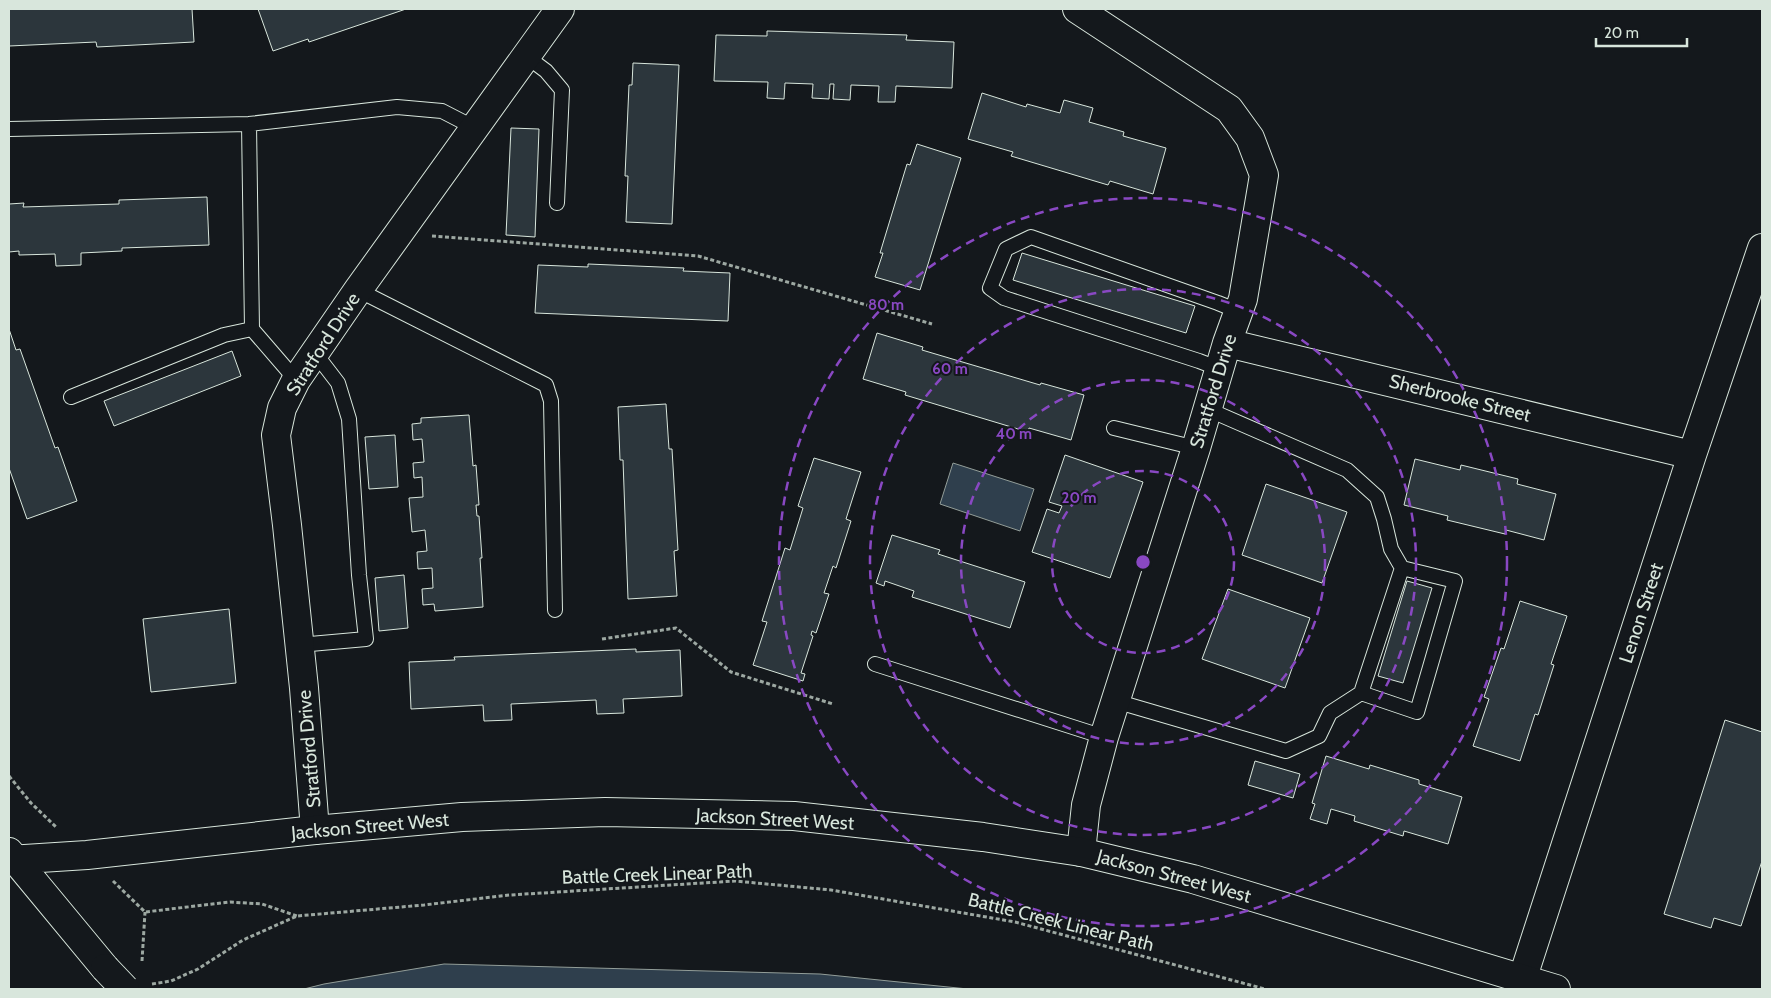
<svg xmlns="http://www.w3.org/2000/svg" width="1771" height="998" viewBox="0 0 1771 998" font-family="Cabin,sans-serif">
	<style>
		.water { fill: #2f3f4d; stroke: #939e99 }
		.building { fill: #2c363c; stroke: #d8e6dc }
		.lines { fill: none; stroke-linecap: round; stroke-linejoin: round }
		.service-casing { stroke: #d8e6dc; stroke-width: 16 }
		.minor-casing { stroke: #d8e6dc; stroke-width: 30 }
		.tertiary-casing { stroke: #d8e6dc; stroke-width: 30 }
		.path { stroke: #9da8a2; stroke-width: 3; stroke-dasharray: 4 2.5; stroke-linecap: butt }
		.service { stroke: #14181c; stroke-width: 14 }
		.minor { stroke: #14181c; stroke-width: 28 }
		.tertiary { stroke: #14181c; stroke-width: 28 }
		.tertiary-bridge-casing { stroke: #d8e6dc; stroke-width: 30; stroke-linecap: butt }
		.tertiary-bridge { stroke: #14181c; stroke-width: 28 }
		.ring { fill: none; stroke: #8948c3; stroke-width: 2.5; stroke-dasharray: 9 6 }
		.labels { text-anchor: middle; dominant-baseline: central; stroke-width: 4; stroke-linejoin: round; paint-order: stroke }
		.street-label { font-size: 19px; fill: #d8e6dc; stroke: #14181c }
		.centre { fill: #8948c3; stroke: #14181c; stroke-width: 2.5 }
		.ring-label { font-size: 15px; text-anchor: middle; font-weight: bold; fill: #8948c3; stroke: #14181c; stroke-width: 4; stroke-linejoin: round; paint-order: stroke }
	</style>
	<rect width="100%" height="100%" fill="#14181c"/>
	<path class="water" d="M 953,463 L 1034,489 L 1020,531 L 940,504 Z
		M 444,964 L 820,974 L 968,989 L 304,989 L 324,984 Z"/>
	<path class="building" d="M 9,9 L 192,9 L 194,42 L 97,47 L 96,42 L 9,46 Z
		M 258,9 L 406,9 L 309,42 L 308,39 L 273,51 Z
		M 767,31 L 907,35 L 906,40 L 954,42 L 952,88 L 896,86 L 895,102 L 878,102 L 879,86 L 851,85 L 850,100 L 833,99 L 834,84 L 830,84 L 829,99 L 812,98 L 813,84 L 785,83 L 784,99 L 767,98 L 768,82 L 714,81 L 716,35 L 767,36 Z
		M 633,63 L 679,65 L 672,224 L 626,222 L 628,176 L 625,176 L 629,85 L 632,85 Z
		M 982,93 L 1026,107 L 1027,104 L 1060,113 L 1064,100 L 1093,108 L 1089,122 L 1124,132 L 1123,136 L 1166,148 L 1153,194 L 1110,181 L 1108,185 L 1011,156 L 1013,152 L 968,139 Z
		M 511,128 L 539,129 L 535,237 L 506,235 Z
		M 917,144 L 961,158 L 920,290 L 875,277 L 883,253 L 880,253 L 907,164 L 910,165 Z
		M 207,197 L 209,245 L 122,248 L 122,251 L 81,253 L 81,265 L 56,266 L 55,254 L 19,255 L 19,251 L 9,252 L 9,204 L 24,203 L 23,207 L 119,204 L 119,200 Z
		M 1022,253 L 1195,306 L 1186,333 L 1013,280 Z
		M 588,264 L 684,268 L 683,271 L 730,273 L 728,321 L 535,313 L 538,265 L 588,267 Z
		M 9,329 L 16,350 L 20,349 L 55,448 L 58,447 L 77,501 L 27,519 L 9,468 Z
		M 877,333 L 923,347 L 922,350 L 1040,385 L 1041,383 L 1084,395 L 1071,440 L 1029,428 L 1028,432 L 905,395 L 906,392 L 863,379 Z
		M 232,351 L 241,376 L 114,426 L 104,401 Z
		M 666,404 L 669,449 L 672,449 L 678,550 L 674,551 L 677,596 L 628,599 L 623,460 L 620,460 L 618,407 Z
		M 469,415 L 473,466 L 476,465 L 479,505 L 476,505 L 477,516 L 479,516 L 482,558 L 480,558 L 483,607 L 435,611 L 434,604 L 423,605 L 422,589 L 433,588 L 432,568 L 418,569 L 417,552 L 427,551 L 425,530 L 412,532 L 409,498 L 423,497 L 422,477 L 414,478 L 413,463 L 424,462 L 422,439 L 413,440 L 412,424 L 421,423 L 421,418 Z
		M 395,435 L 398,487 L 369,489 L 365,437 Z
		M 1065,455 L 1143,482 L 1110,578 L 1032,552 L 1047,509 L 1059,513 L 1062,506 L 1049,502 Z
		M 814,458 L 861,472 L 846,519 L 851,521 L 836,568 L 833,566 L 824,593 L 829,594 L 816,633 L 812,631 L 811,635 L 813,636 L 801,673 L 805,674 L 803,681 L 753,665 L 767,622 L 762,621 L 785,548 L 790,550 L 803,508 L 798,506 Z
		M 1415,459 L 1460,470 L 1461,465 L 1518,479 L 1517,484 L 1556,494 L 1544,540 L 1506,530 L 1505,534 L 1447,520 L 1448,516 L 1404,505 Z
		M 1266,484 L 1347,512 L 1322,583 L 1242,555 Z
		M 892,535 L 940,550 L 938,554 L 1025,582 L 1010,628 L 912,597 L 914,591 L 885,581 L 884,586 L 876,583 Z
		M 404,575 L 408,628 L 379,631 L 375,578 Z
		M 1407,581 L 1432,588 L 1403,683 L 1378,676 Z
		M 1228,589 L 1310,618 L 1285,688 L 1202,659 Z
		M 1520,601 L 1567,616 L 1551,664 L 1554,665 L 1538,715 L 1535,714 L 1520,761 L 1473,746 L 1489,699 L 1484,697 L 1501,648 L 1504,649 Z
		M 229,609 L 236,683 L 151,692 L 143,619 Z
		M 636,649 L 636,652 L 680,650 L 682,696 L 623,699 L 624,713 L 597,714 L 596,700 L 511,704 L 512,720 L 484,721 L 483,705 L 411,709 L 409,662 L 455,660 L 454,657 Z
		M 1725,720 L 1762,732 L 1762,861 L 1741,926 L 1714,918 L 1711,928 L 1664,914 Z
		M 1326,756 L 1369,769 L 1370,765 L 1419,780 L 1419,784 L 1462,797 L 1448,844 L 1404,831 L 1403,836 L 1354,821 L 1355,816 L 1331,809 L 1327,824 L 1310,819 L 1315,804 L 1312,803 Z
		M 1255,761 L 1300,774 L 1293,798 L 1248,785 Z"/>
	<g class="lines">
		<g class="service-casing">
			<path id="service" d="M 526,56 L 546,71 L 562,90 L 557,203
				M 249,124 L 252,329 L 296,380
				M 9,129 L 249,124 L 397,107 L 442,111 L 475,128
				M 358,290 L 546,385 L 551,401 L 555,610
				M 1220,369 L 1199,361 L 1004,298 L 990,288 L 1006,249 L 1031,237 L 1218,303 L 1238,311
				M 71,397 L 224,335 L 252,329
				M 1114,428 L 1196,448
				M 299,645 L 366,639 L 359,575 L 349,419 L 338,383 L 315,353
				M 875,664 L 1104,737
				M 1361,693 L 1417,712 L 1455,581 L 1402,568
				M 1115,701 L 1286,751 L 1319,736 L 1330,713 L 1361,693 L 1402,568 L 1391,549 L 1384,519 L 1377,497 L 1347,470 L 1207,409"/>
		</g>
		<g class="minor-casing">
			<path id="minor" d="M 1077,9 L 1229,109 L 1250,138 L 1264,175 L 1243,299 L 1227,343 L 1196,448 L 1104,737 L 1086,805 L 1081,852
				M 1227,343 L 1692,455
				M 315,830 L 304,688 L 287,525 L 276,435 L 282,408 L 296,380 L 358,290 L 560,9
				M 1522,980 L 1692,455 L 1762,248"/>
		</g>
		<g class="tertiary-casing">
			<path id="tertiary" d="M 9,852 L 105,968
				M 9,860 L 87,855 L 315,830 L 462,817 L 605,812 L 794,816 L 983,837 L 1081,852 L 1193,879 L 1556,989"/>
		</g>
		<path class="path" d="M 432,236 L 698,256 L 932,324
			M 602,639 L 676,628 L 731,672 L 833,704
			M 9,776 L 31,803 L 56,827
			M 113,881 L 145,912 L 230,902 L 262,904 L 297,916
			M 142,961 L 145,912
			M 152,984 L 171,981 L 198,969 L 243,940 L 297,916 L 424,905 L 510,895 L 735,881 L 831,890 L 1015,922 L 1265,989"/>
		<use href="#service" class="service"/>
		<use href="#minor" class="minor"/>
		<use href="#tertiary" class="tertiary"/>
		<g class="tertiary-bridge-casing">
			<path id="tertiary-bridge" d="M 105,968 L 125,989"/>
		</g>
		<use href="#tertiary-bridge" class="tertiary-bridge"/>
	</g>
	<g class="ring">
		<circle cx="1143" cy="562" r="91"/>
		<circle cx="1143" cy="562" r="182"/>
		<circle cx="1143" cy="562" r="273"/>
		<circle cx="1143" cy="562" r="364"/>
	</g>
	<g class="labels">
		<g class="street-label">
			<text transform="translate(323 344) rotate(-57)">Stratford Drive</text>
			<text transform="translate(1213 391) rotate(-73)">Stratford Drive</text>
			<text transform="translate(1460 398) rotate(14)">Sherbrooke Street</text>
			<text transform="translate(1641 613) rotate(-72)">Lenon Street</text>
			<text transform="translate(309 749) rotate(-95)">Stratford Drive</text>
			<text transform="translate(775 819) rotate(3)">Jackson Street West</text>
			<text transform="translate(370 826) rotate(-5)">Jackson Street West</text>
			<text transform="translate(657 874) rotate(-2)">Battle Creek Linear Path</text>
			<text transform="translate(1174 876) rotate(15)">Jackson Street West</text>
			<text transform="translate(1061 922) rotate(14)">Battle Creek Linear Path</text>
		</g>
	</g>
	<circle cx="1143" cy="562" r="8" class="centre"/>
	<g class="ring-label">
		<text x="886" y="310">80 m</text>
		<text x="950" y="374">60 m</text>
		<text x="1014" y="439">40 m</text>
		<text x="1079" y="503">20 m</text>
	</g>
	<rect width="1771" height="998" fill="none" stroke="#d8e6dc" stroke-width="20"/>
	<path d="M1596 38v8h91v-8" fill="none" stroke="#d8e6dc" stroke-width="2.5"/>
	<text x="1604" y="38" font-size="15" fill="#d8e6dc" stroke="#14181c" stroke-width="4" paint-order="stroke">20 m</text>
</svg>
